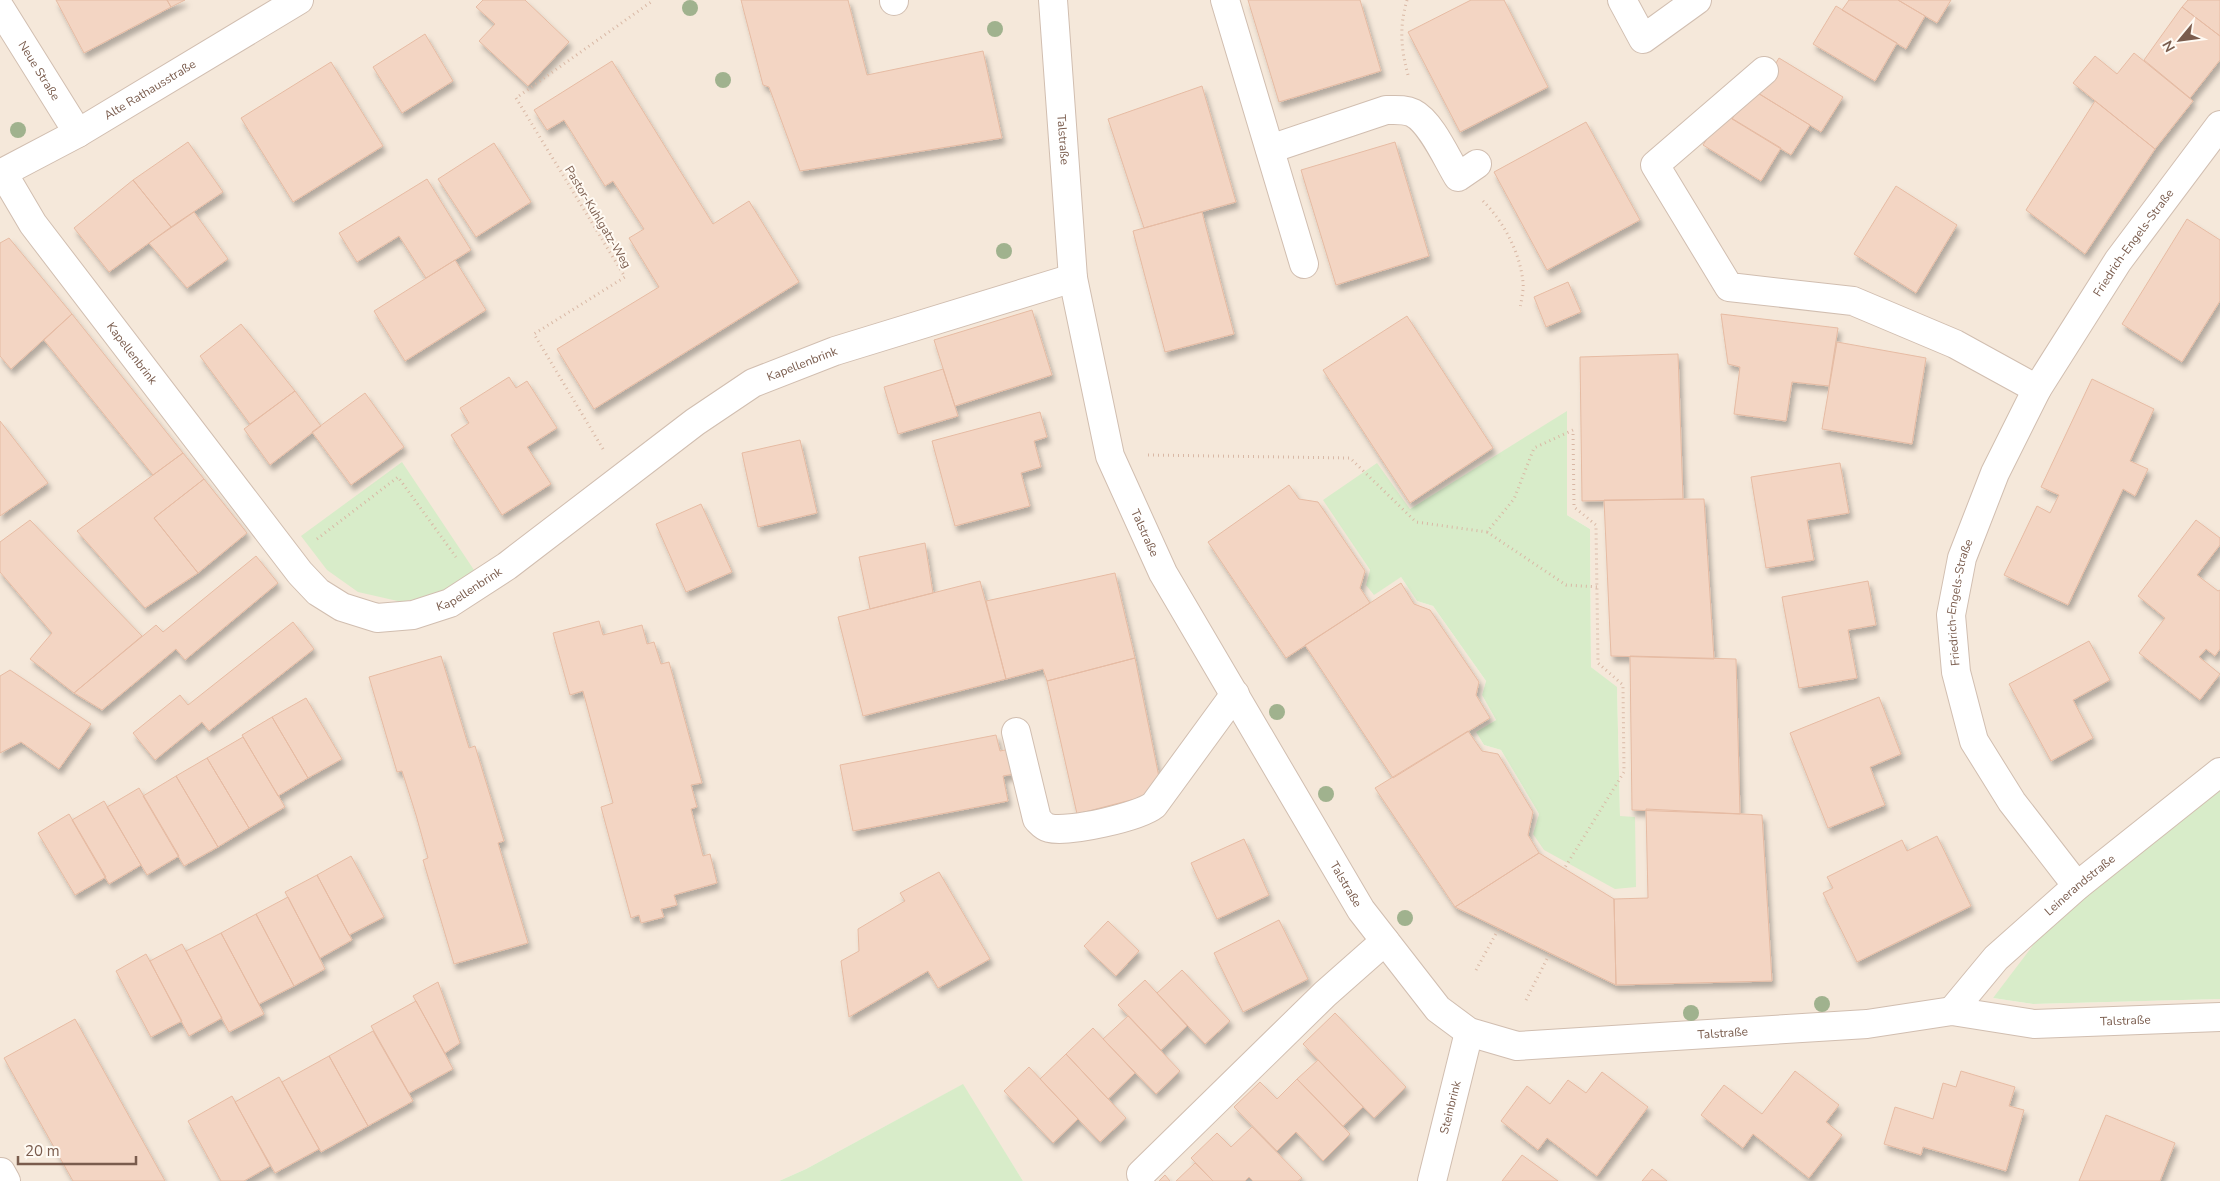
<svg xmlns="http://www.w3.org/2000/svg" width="2220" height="1181" viewBox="0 0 2220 1181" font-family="'Nunito Sans',sans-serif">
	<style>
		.residential { fill: #f5e8da; fill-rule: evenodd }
		.green { fill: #d8ecc9 }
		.building { fill: #f3d5c3; stroke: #e6bba3; filter: url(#shadow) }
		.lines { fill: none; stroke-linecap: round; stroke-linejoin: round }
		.minor-casing { stroke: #d1beb0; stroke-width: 30 }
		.path { stroke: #d9b8a5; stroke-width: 3; stroke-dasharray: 1 4; stroke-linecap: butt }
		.minor { stroke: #fff; stroke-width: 28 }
		.tree { fill: #a0b28e }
		.labels { text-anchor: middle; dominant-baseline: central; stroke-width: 4; stroke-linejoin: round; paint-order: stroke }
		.street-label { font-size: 12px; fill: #7a5c4d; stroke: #fffaf3 }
	</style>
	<defs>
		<filter id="shadow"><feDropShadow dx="3" dy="5.5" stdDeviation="2.5" flood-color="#0004"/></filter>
	</defs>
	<rect width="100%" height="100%" fill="#fdf6ec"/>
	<path class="residential" d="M 0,0 L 2220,0 L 2220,789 L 1993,998 L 2033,1004 L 2220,999 L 2220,1181 L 1023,1181 L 962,1085 L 806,1169 L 779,1181 L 0,1181 ZM 1567,412 L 1567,515 L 1590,529 L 1591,667 L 1617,688 L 1620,817 L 1635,817 L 1533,834 L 1539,814 L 1501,750 L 1484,745 L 1476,732 L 1496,720 L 1482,695 L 1486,681 L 1433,606 L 1417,601 L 1401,577 L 1366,585 L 1370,570 L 1324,500 L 1410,509 Z"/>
	<path class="green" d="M 1567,411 L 1567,515 L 1590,529 L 1591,667 L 1617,687 L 1620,816 L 1635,817 L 1636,887 L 1615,889 L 1544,850 L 1533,834 L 1539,814 L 1501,750 L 1484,745 L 1476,732 L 1496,720 L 1482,695 L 1486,681 L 1433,606 L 1417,601 L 1401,577 L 1374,595 L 1366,585 L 1370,570 L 1323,500 L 1377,463 L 1410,509 Z
		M 402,462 L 476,573 L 436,594 L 402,602 L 358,592 L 327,570 L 301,536 Z
		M 2220,789 L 2220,999 L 2033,1004 L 1993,998 L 2047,927 Z
		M 963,1084 L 1023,1181 L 779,1181 L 806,1169 Z"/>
	<path class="building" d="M 56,0 L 167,0 L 171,7 L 84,53 Z
		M 167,0 L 185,0 L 171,7 Z
		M 483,0 L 525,0 L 569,42 L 528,86 L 479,41 L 495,24 L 476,7 Z
		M 741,0 L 848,0 L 867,75 L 983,51 L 1002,138 L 800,171 L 769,87 L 763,85 Z
		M 1248,0 L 1360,0 L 1381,71 L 1279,102 Z
		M 1471,0 L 1504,0 L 1548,87 L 1460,132 L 1408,32 Z
		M 1849,0 L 1898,0 L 1925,16 L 1906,49 L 1842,10 Z
		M 1898,0 L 1951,0 L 1937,23 Z
		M 2188,0 L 2220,0 L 2220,36 L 2182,7 Z
		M 1836,6 L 1897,43 L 1875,81 L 1813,44 Z
		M 2182,7 L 2220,36 L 2220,60 L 2190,98 L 2144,60 Z
		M 425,34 L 453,81 L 402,113 L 373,67 Z
		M 2134,53 L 2193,101 L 2155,149 L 2073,83 L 2095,56 L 2117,74 Z
		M 1779,58 L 1843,97 L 1821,132 L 1758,93 Z
		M 612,61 L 713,224 L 749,201 L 799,282 L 594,409 L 557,349 L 659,287 L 629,238 L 644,229 L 613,181 L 605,186 L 564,120 L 547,130 L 534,110 Z
		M 331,62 L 383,146 L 293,202 L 241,118 Z
		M 1202,86 L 1236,202 L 1144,228 L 1108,119 Z
		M 1751,89 L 1810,125 L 1791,155 L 1732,119 Z
		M 2095,101 L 2155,149 L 2085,254 L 2026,210 Z
		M 1723,113 L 1781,148 L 1761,181 L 1703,145 Z
		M 1586,122 L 1640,220 L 1547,270 L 1494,172 Z
		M 188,142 L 223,192 L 171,227 L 133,180 Z
		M 1395,142 L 1429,256 L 1336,285 L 1301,170 Z
		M 494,143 L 531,202 L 476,237 L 438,179 Z
		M 427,179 L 471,250 L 426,278 L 399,236 L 357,262 L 339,233 Z
		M 133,180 L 171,227 L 109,272 L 74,228 Z
		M 1896,186 L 1957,225 L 1916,293 L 1854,254 Z
		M 194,212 L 228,259 L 187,288 L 149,243 Z
		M 1202,212 L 1234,334 L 1165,352 L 1133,231 Z
		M 2187,219 L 2220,240 L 2220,301 L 2182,362 L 2122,324 Z
		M 9,238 L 72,314 L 11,369 L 0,356 L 0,243 Z
		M 455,260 L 486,310 L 405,361 L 374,311 Z
		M 1568,282 L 1581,312 L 1546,327 L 1534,297 Z
		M 1032,310 L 1052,375 L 955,406 L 934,340 Z
		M 72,314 L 183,453 L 153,475 L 44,340 Z
		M 1721,314 L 1838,328 L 1829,386 L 1792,382 L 1786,421 L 1734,414 L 1740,367 L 1728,364 Z
		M 1407,316 L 1493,448 L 1410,503 L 1323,370 Z
		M 241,324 L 295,391 L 250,424 L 200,356 Z
		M 1837,342 L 1926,358 L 1912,444 L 1822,429 Z
		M 1678,354 L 1683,499 L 1582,501 L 1580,357 Z
		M 943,369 L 958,416 L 898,434 L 884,387 Z
		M 509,377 L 516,388 L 527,381 L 557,428 L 527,447 L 551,484 L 502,515 L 451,435 L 469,423 L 460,408 Z
		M 2092,379 L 2154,409 L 2130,461 L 2148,469 L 2135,496 L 2123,489 L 2068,605 L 2004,575 L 2037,506 L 2050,513 L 2059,495 L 2041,487 Z
		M 295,391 L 321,426 L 270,465 L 244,429 Z
		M 365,393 L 404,447 L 351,485 L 312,432 Z
		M 1040,412 L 1047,437 L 1034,441 L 1041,467 L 1021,473 L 1030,506 L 955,526 L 932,441 Z
		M 0,421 L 48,483 L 0,516 Z
		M 800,440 L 817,513 L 758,527 L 742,453 Z
		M 183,453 L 204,479 L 154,518 L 198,573 L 145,608 L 77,531 Z
		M 1840,463 L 1849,513 L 1807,520 L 1814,560 L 1766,568 L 1751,477 Z
		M 204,479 L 247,533 L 198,573 L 154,518 Z
		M 1289,485 L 1299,499 L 1318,502 L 1365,571 L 1360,588 L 1370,603 L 1286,658 L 1208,542 Z
		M 1704,499 L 1714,659 L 1611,656 L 1604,500 Z
		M 701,504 L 732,572 L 686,592 L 656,524 Z
		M 30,520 L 142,636 L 74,693 L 30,659 L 52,633 L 0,572 L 0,542 Z
		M 2196,520 L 2220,538 L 2220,545 L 2197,575 L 2218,591 L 2220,590 L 2220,649 L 2215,656 L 2206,649 L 2199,657 L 2220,674 L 2200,700 L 2139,653 L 2165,618 L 2138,596 Z
		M 925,543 L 933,593 L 870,609 L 859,557 Z
		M 256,556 L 278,583 L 185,660 L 176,649 L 102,710 L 74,693 L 156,625 L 163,632 Z
		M 1115,573 L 1135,658 L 1047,681 L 1043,669 L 1006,679 L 986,601 Z
		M 980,581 L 1006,679 L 863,716 L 838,617 Z
		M 1868,581 L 1876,625 L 1848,630 L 1857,678 L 1799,688 L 1782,597 Z
		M 1401,583 L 1414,604 L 1430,610 L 1479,682 L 1476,695 L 1490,718 L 1393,778 L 1305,645 Z
		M 599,621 L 603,635 L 642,625 L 647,644 L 654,642 L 661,664 L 669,662 L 702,783 L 691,785 L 697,807 L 691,809 L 703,856 L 710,854 L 717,883 L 674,895 L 677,905 L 661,909 L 664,917 L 641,923 L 639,915 L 631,918 L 601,807 L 613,803 L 583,691 L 570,695 L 553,633 Z
		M 293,622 L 314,649 L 209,731 L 202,722 L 155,760 L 133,733 L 180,695 L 188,705 Z
		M 2089,641 L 2110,680 L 2073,700 L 2093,738 L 2051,761 L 2009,684 Z
		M 441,656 L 469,748 L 475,746 L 504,841 L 498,843 L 528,943 L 454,964 L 423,860 L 428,858 L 416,815 L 402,771 L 397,772 L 369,677 Z
		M 1630,656 L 1736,659 L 1740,814 L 1632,810 Z
		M 1135,658 L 1162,792 L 1077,814 L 1047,681 Z
		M 10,670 L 91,724 L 59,769 L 21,742 L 0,753 L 0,676 Z
		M 1879,697 L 1901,754 L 1870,767 L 1885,805 L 1828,828 L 1790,733 Z
		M 306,698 L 342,759 L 308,778 L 272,717 Z
		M 272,717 L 308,778 L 278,796 L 242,735 Z
		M 1468,731 L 1482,751 L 1498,754 L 1533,812 L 1528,835 L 1539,853 L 1455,907 L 1375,788 Z
		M 996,735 L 1000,751 L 1015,748 L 1020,773 L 1003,776 L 1008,801 L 853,831 L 840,765 Z
		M 243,737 L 285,807 L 249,828 L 207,758 Z
		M 207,758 L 249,828 L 218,847 L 176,776 Z
		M 176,776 L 218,847 L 184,866 L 143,796 Z
		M 139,788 L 179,856 L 147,875 L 107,807 Z
		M 104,801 L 141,865 L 109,884 L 72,820 Z
		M 1646,809 L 1762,815 L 1772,981 L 1616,985 L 1614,899 L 1648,898 Z
		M 69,814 L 106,877 L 75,895 L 38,833 Z
		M 1937,836 L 1971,906 L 1857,962 L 1823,893 L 1833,888 L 1827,877 L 1902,840 L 1907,851 Z
		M 1244,839 L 1269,895 L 1217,919 L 1191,863 Z
		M 1539,853 L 1614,899 L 1616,985 L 1455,907 Z
		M 351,856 L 384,917 L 349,935 L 317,875 Z
		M 939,872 L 990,959 L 938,988 L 928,971 L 849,1017 L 841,961 L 859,951 L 858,929 L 905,901 L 900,893 Z
		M 317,875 L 352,940 L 320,958 L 285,892 Z
		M 288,897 L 325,969 L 294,986 L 256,914 Z
		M 256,914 L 294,986 L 259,1004 L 221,933 Z
		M 1279,920 L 1308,979 L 1243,1012 L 1214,953 Z
		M 1108,921 L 1139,951 L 1116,976 L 1084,946 Z
		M 221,933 L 264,1014 L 229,1032 L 186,951 Z
		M 182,944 L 222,1018 L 189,1036 L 150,961 Z
		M 146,954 L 182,1021 L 151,1037 L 116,971 Z
		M 1182,970 L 1230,1021 L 1205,1044 L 1157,993 Z
		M 1145,980 L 1187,1026 L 1161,1050 L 1118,1005 Z
		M 438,982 L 460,1043 L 445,1053 L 413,996 Z
		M 416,1001 L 453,1069 L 409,1093 L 371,1026 Z
		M 1335,1013 L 1406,1087 L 1374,1118 L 1303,1044 Z
		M 1128,1016 L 1180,1071 L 1156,1094 L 1103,1039 Z
		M 75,1019 L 165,1181 L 73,1181 L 4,1058 Z
		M 1093,1028 L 1135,1073 L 1108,1099 L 1066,1054 Z
		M 373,1031 L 413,1101 L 368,1126 L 329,1056 Z
		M 1066,1054 L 1126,1118 L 1100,1142 L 1040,1079 Z
		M 329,1056 L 368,1126 L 321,1152 L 282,1082 Z
		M 1318,1060 L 1363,1107 L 1343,1126 L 1297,1079 Z
		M 1029,1067 L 1078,1119 L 1053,1143 L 1004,1091 Z
		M 1795,1071 L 1839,1105 L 1826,1122 L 1842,1135 L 1809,1178 L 1753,1134 L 1743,1148 L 1701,1115 L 1724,1085 L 1762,1114 Z
		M 1961,1071 L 2015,1087 L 2009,1106 L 2024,1110 L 2006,1171 L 1923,1147 L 1921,1155 L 1884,1144 L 1895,1107 L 1933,1119 L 1943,1083 L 1956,1087 Z
		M 1602,1072 L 1648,1107 L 1597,1176 L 1547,1138 L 1538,1150 L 1501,1121 L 1527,1086 L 1550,1104 L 1568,1080 L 1586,1093 Z
		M 279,1077 L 319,1149 L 275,1173 L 235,1102 Z
		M 1297,1079 L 1350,1134 L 1323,1161 L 1296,1132 L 1277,1151 L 1234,1107 L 1260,1082 L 1277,1099 Z
		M 232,1096 L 270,1166 L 244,1181 L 221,1181 L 188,1121 Z
		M 2106,1115 L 2175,1143 L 2160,1181 L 2079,1181 Z
		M 1252,1127 L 1302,1178 L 1298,1181 L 1253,1181 L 1249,1177 L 1245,1181 L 1213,1181 L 1191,1158 L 1217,1133 L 1231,1147 Z
		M 1522,1155 L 1558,1181 L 1502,1181 Z
		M 1195,1163 L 1213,1181 L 1176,1181 Z
		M 1652,1169 L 1667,1181 L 1642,1181 Z
		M 1165,1175 L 1170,1181 L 1159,1181 Z"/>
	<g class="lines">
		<g class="minor-casing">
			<g id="minor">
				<path id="s1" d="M 1053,0 L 1073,278 L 1110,456 L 1163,573 L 1361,910 L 1438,1009 L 1469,1032 L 1517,1046 L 1867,1024 L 1952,1011 L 2034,1024 L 2220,1017"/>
				<path d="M 1225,0 L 1304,264"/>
				<path d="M 1622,0 L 1643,39 L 1697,0"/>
				<path d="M 894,1 L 894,0"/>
				<path id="s2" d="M 0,8 L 78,133"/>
				<path d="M 1764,71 L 1655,165 L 1729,287 L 1853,301 L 1955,344 L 2037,389"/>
				<path d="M 1270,149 L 1386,110 C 1396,110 1405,109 1413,113 C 1431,122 1447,159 1458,177 L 1477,164"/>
				<path id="s3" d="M 3,173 L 33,224 L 300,573 L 318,592 L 342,607 L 377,618 L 413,615 L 450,603 L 507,566 L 695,422 L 753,383 L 835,351 L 1073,278"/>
				<path id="s4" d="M 0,174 L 78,133 L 299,0"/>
				<path d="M 1016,732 L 1037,819 C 1041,823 1044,827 1049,828 C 1068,833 1139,817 1154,805 L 1235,694"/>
				<path id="s5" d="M 2077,886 L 2012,802 L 1974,741 L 1956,672 L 1951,615 L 1962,558 L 1995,473 L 2037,389 L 2118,261 L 2220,125"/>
				<path id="s6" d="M 1952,1011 L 1996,958 L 2077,886 L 2220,772"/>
				<path d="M 0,1173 L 1,1172 L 6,1181"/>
				<path d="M 1141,1174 L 1325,994 L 1385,941"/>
				<path id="s7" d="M 1432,1181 L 1469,1032"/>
			</g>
		</g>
		<path class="path" d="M 1407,0 C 1399,27 1401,49 1408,75
			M 1483,201 C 1504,222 1520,253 1523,282 C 1524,290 1521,301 1520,309
			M 603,449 L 534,334 L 625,277 L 516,98 L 651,2 L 650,0
			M 1148,455 L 1350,458 L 1416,522 L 1487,532 L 1514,499 L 1534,448 L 1573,430 L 1574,507 L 1596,525 L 1598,663 L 1623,685 L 1624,772 L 1564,869
			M 1487,532 L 1566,585 L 1598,587
			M 317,539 L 398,477 L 456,557
			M 1476,970 L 1499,928
			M 1526,1000 L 1550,953"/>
		<use href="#minor" class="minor"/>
	</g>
	<g class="tree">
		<circle cx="690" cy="8" r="8"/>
		<circle cx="995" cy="29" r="8"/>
		<circle cx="723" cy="80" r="8"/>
		<circle cx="18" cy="130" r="8"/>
		<circle cx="1004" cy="251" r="8"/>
		<circle cx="1277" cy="712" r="8"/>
		<circle cx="1326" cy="794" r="8"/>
		<circle cx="1405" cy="918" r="8"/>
		<circle cx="1822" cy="1004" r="8"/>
		<circle cx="1691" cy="1013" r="8"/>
	</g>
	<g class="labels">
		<g class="street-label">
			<text stroke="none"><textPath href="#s2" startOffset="74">Neue Straße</textPath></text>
			<text stroke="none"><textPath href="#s4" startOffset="172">Alte Rathausstraße</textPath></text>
			<text stroke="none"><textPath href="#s1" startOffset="140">Talstraße</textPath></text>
			<text transform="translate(598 217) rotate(59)">Pastor-Kuhlgatz-Weg</text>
			<text stroke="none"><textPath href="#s5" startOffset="725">Friedrich-Engels-Straße</textPath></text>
			<text stroke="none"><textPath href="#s3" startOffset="222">Kapellenbrink</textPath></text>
			<text stroke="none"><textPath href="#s3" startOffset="1092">Kapellenbrink</textPath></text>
			<text stroke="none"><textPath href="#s1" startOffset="545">Talstraße</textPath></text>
			<text stroke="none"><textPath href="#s3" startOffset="688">Kapellenbrink</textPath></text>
			<text stroke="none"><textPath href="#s5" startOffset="320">Friedrich-Engels-Straße</textPath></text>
			<text stroke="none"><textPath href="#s1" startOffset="950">Talstraße</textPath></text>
			<text stroke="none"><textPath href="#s6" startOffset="180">Leinerandstraße</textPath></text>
			<text stroke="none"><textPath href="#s1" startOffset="1805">Talstraße</textPath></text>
			<text stroke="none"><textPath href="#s1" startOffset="1400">Talstraße</textPath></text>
			<text stroke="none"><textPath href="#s7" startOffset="76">Steinbrink</textPath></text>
		</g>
	</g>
	<g transform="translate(2180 40) rotate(241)" stroke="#fffaf3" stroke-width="4" paint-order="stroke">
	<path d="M0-4L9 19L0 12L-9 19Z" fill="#7a5c4d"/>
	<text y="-8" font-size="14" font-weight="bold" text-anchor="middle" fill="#7a5c4d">N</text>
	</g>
	<path d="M18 1156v8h118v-8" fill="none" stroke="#7a5c4d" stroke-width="2.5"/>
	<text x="25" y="1156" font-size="15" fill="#7a5c4d" stroke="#fffaf3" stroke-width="4" paint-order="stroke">20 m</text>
</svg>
